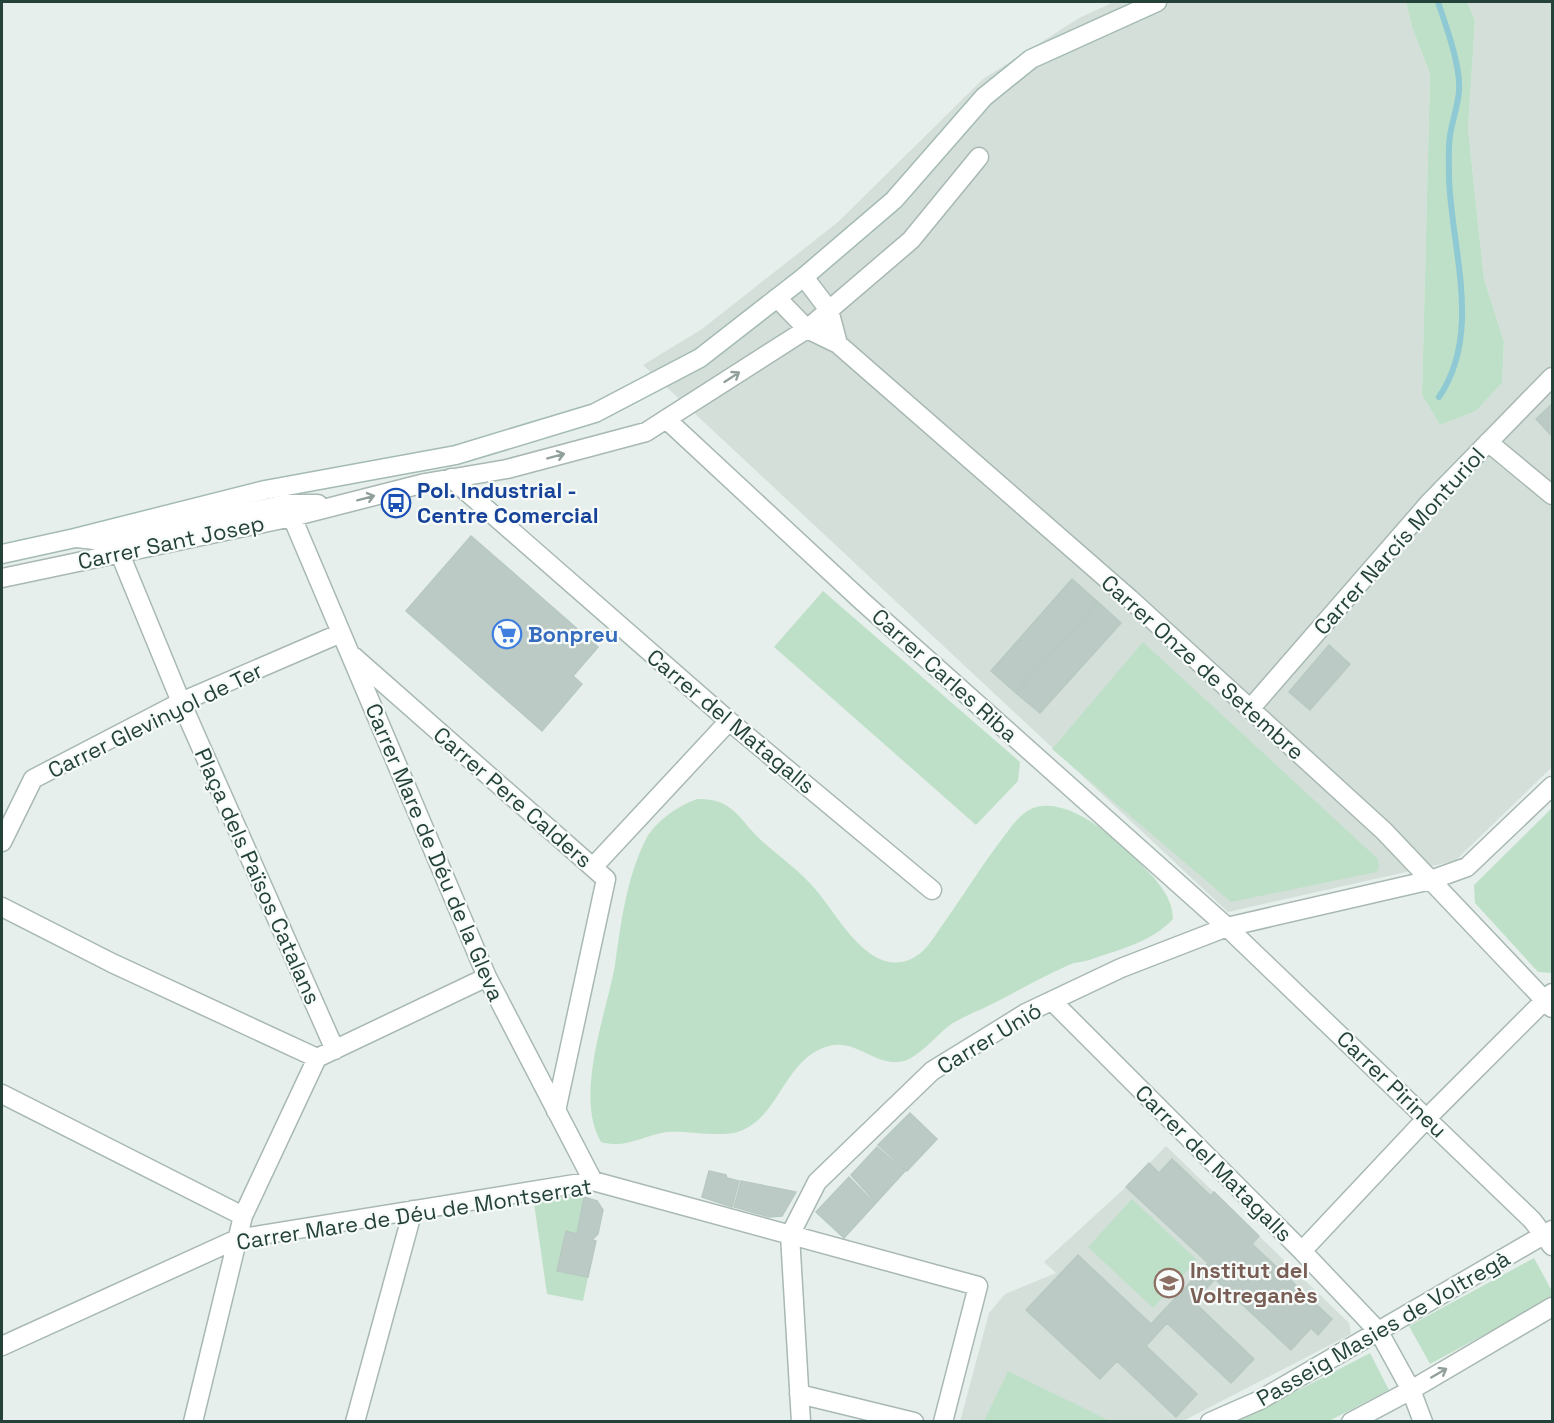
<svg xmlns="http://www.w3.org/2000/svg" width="1554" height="1423" viewBox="0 0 1554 1423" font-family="'Space Grotesk',sans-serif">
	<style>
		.built { fill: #d4dfda }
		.green { fill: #bfe0c8 }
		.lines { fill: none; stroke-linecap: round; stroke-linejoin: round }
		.stream { stroke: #8ec9d4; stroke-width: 6 }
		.building { fill: #bbcac4; stroke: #b8c9c2; stroke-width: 1.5 }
		.street-casing { stroke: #a8b8b2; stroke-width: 21 }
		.secondary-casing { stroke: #a4bbb3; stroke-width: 21 }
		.street { stroke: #fff; stroke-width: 18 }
		.secondary { stroke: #fff; stroke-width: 18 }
		.oneway { stroke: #92a09c }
		.labels { text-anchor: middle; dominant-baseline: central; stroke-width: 4.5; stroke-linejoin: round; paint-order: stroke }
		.transit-label { font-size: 22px; font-weight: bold; fill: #164399; stroke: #f7fbf9; text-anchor: start }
		.street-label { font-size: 22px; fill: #24423a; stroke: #f7fbf9 }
		.shop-label { font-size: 22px; font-weight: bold; fill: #366cbe; stroke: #f7fbf9; text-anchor: start }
		.education-label { font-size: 22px; font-weight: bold; fill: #785e54; stroke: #f7fbf9; text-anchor: start }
	</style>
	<rect width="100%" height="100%" fill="#e6efeb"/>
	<path class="built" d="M 1114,2 L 1406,2 L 1412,27 L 1430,74 L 1422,395 L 1440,425 L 1476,411 L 1502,383 L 1504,342 L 1484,279 L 1468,129 L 1475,20 L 1467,2 L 1552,2 L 1552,767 L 1455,861 L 1228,912 L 643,365 L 702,329 L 838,222 L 983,79 L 1081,17 Z
		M 1166,1146 L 1349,1323 L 1351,1334 L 1183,1421 L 960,1422 L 989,1313 L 1005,1294 L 1056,1273 L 1044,1262 L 1126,1187 Z"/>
	<path class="green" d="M 1406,2 L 1467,2 L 1475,20 L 1468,129 L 1484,279 L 1504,342 L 1502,383 L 1476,411 L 1440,425 L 1422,395 L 1430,74 L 1412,27 Z
		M 823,591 L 1020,762 L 1018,781 L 976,825 L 774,647 Z
		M 1143,642 L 1378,859 L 1379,867 L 1377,872 L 1231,902 L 1052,749 Z
		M 697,799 C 734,798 738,819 762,841 C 780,857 800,871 816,890 C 836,913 864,968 901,962 C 922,959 932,940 943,924 C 964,895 983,863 1005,835 C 1012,826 1020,814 1031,809 C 1063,794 1112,834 1133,856 C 1149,873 1173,893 1173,919 C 1152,942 1118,950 1089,960 C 1083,962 1077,962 1071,964 C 1042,977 1014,993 986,1007 C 975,1012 963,1017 953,1023 C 937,1033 918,1061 898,1062 C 873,1064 855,1039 829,1046 C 785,1058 781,1113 743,1130 C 724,1139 688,1130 666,1132 C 642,1136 626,1149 601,1142 C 574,1096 606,1015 615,965 C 621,923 626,880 645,841 C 654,822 678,806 697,799 Z
		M 1552,808 L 1552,973 L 1538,972 L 1475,903 L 1474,885 Z
		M 571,1195 L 584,1197 L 577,1234 L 567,1231 L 558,1271 L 588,1277 L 583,1301 L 547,1294 L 534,1203 Z
		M 1132,1199 L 1197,1260 L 1153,1308 L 1088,1247 Z
		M 1534,1258 L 1552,1291 L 1552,1298 L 1430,1364 L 1409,1326 Z
		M 1370,1353 L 1389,1390 L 1329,1421 L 1239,1421 Z
		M 1008,1371 L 1110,1421 L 984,1421 Z"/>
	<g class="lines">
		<path class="stream" d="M 1438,2 C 1446,26 1461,66 1459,91 C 1458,106 1452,121 1450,136 C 1448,149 1449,164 1449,177 C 1451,249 1483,332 1439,397"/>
	</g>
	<path class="building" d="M 1552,404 L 1552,436 L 1536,419 Z
		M 471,536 L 598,647 L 573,676 L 582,684 L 542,731 L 406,611 Z
		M 1072,579 L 1098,602 L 1016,693 L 991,671 Z
		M 1098,602 L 1121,623 L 1040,713 L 1016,693 Z
		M 1329,645 L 1350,664 L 1310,710 L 1289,692 Z
		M 910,1113 L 937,1139 L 907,1171 L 878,1145 Z
		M 877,1147 L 905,1171 L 876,1203 L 851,1175 Z
		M 1172,1159 L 1211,1196 L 1214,1192 L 1259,1236 L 1252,1244 L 1332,1319 L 1318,1335 L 1311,1328 L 1291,1350 L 1215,1279 L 1194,1302 L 1254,1359 L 1231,1383 L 1167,1323 L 1146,1346 L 1197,1394 L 1176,1417 L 1117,1361 L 1100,1379 L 1026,1310 L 1078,1255 L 1151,1324 L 1208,1263 L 1126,1187 L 1149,1163 L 1159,1173 Z
		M 709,1171 L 726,1175 L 727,1178 L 739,1181 L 732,1207 L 702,1197 Z
		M 849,1177 L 875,1204 L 844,1238 L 816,1212 Z
		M 741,1181 L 796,1192 L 782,1216 L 769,1217 L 734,1207 Z
		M 584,1197 L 597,1201 L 603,1210 L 598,1234 L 592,1240 L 596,1241 L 588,1277 L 557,1271 L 566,1231 L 577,1234 Z"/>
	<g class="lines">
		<g class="street-casing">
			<path id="street" d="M 777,298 L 807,329 L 838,344 L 829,310 L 804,277
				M 838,344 L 1130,599 L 1384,831 L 1552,1008
				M 666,419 L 863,602 L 1227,927 L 1532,1220 L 1552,1246
				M 1488,442 L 1552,495
				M 451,478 L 729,721 L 932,890
				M 292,517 L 487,977 L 593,1181
				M 77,538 L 103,541 L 186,526 L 285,504 L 318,504
				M 120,554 L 181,702 L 335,1050
				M 2,578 L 292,517 L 425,483 L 507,469 L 646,432 L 807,329 L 911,240 L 979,157
				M 353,656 L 606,879 L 556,1111
				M 1250,709 L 1430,502 L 1552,377
				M 2,842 L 33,779 L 181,702 L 341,633
				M 593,867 L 729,721
				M 2,907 L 112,963 L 317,1058
				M 1052,1001 L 1302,1251 L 1379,1332 L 1411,1390 L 1423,1422
				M 2,1094 L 243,1216
				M 1302,1251 L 1427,1118 L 1552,993
				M 2,1346 L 237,1239 L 593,1181 L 978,1286 L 943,1422
				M 799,1394 L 914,1422
				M 193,1422 L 243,1216 L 317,1058 L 487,977
				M 355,1422 L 413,1210
				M 801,1422 L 790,1235 L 817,1182 L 932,1071 L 1026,1013 L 1121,968 L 1227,927 L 1431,880 L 1467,867 L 1552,786
				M 1210,1422 L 1260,1400 L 1552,1230
				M 1351,1422 L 1411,1390 L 1552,1307"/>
		</g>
		<g class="secondary-casing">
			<path id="secondary" d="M 2,554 L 75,538 L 265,490 L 456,455 L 595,413 L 700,358 L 804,277 L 894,200 L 984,97 L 1031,59 L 1157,2"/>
		</g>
		<use href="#street" class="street"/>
		<use href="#secondary" class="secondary"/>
	</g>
	<defs><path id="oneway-shaft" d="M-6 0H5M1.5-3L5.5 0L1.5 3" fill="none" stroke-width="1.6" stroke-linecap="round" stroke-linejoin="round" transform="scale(1.5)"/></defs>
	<g class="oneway">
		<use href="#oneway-shaft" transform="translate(732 377) rotate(-33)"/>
		<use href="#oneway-shaft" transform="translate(556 456) rotate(-15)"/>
		<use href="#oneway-shaft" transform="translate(366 498) rotate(-15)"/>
		<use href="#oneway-shaft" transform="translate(1439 1373) rotate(-30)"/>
	</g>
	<defs>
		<g id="bus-ring" transform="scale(1.5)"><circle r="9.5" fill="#f7fbf9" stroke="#1a4fb4" stroke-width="1.5"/><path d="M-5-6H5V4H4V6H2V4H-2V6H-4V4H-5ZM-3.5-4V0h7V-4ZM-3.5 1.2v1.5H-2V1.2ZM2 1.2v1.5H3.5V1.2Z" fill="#1a4fb4"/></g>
		<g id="supermarket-ring" transform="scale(1.5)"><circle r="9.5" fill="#f7fbf9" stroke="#3f7fe0" stroke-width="1.5"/><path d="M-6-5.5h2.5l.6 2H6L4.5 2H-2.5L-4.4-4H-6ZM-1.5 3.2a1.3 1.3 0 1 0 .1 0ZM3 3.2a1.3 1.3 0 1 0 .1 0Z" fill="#3f7fe0"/></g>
		<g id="school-ring" transform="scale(1.5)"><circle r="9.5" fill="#f7fbf9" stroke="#8d6e63" stroke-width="1.5"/><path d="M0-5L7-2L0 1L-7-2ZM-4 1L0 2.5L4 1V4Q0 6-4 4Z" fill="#8d6e63"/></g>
	</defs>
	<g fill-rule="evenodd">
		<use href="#bus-ring" x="396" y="503"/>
		<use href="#supermarket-ring" x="507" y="634"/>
		<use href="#school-ring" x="1169" y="1283"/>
	</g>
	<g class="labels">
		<g class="transit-label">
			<text x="417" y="490">Pol. Industrial -<tspan x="417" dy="25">Centre Comercial</tspan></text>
		</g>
		<g class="street-label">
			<text transform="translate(1399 541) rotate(-48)">Carrer Narcís Monturiol</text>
			<text transform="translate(171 542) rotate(-12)">Carrer Sant Josep</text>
			<text transform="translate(1203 667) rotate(42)">Carrer Onze de Setembre</text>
			<text transform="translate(945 675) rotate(42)">Carrer Carles Riba</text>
			<text transform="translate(155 720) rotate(-26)">Carrer Glevinyol de Ter</text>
			<text transform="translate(731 721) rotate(40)">Carrer del Matagalls</text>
			<text transform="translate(513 797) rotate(41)">Carrer Pere Calders</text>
			<text transform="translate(435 852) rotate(67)">Carrer Mare de Déu de la Gleva</text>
			<text transform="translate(258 876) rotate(66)">Plaça dels Països Catalans</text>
			<text transform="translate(989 1038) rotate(-31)">Carrer Unió</text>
			<text transform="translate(1392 1084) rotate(44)">Carrer Pirineu</text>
			<text transform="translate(1214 1163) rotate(45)">Carrer del Matagalls</text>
			<text transform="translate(414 1214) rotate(-9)">Carrer Mare de Déu de Montserrat</text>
			<text transform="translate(1383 1328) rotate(-30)">Passeig Masies de Voltregà</text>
		</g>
		<g class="shop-label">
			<text x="528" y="634">Bonpreu</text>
		</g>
		<g class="education-label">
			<text x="1190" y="1270">Institut del<tspan x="1190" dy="25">Voltreganès</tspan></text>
		</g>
	</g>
	<rect width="1554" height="1423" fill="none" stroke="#24423a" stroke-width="6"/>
</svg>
